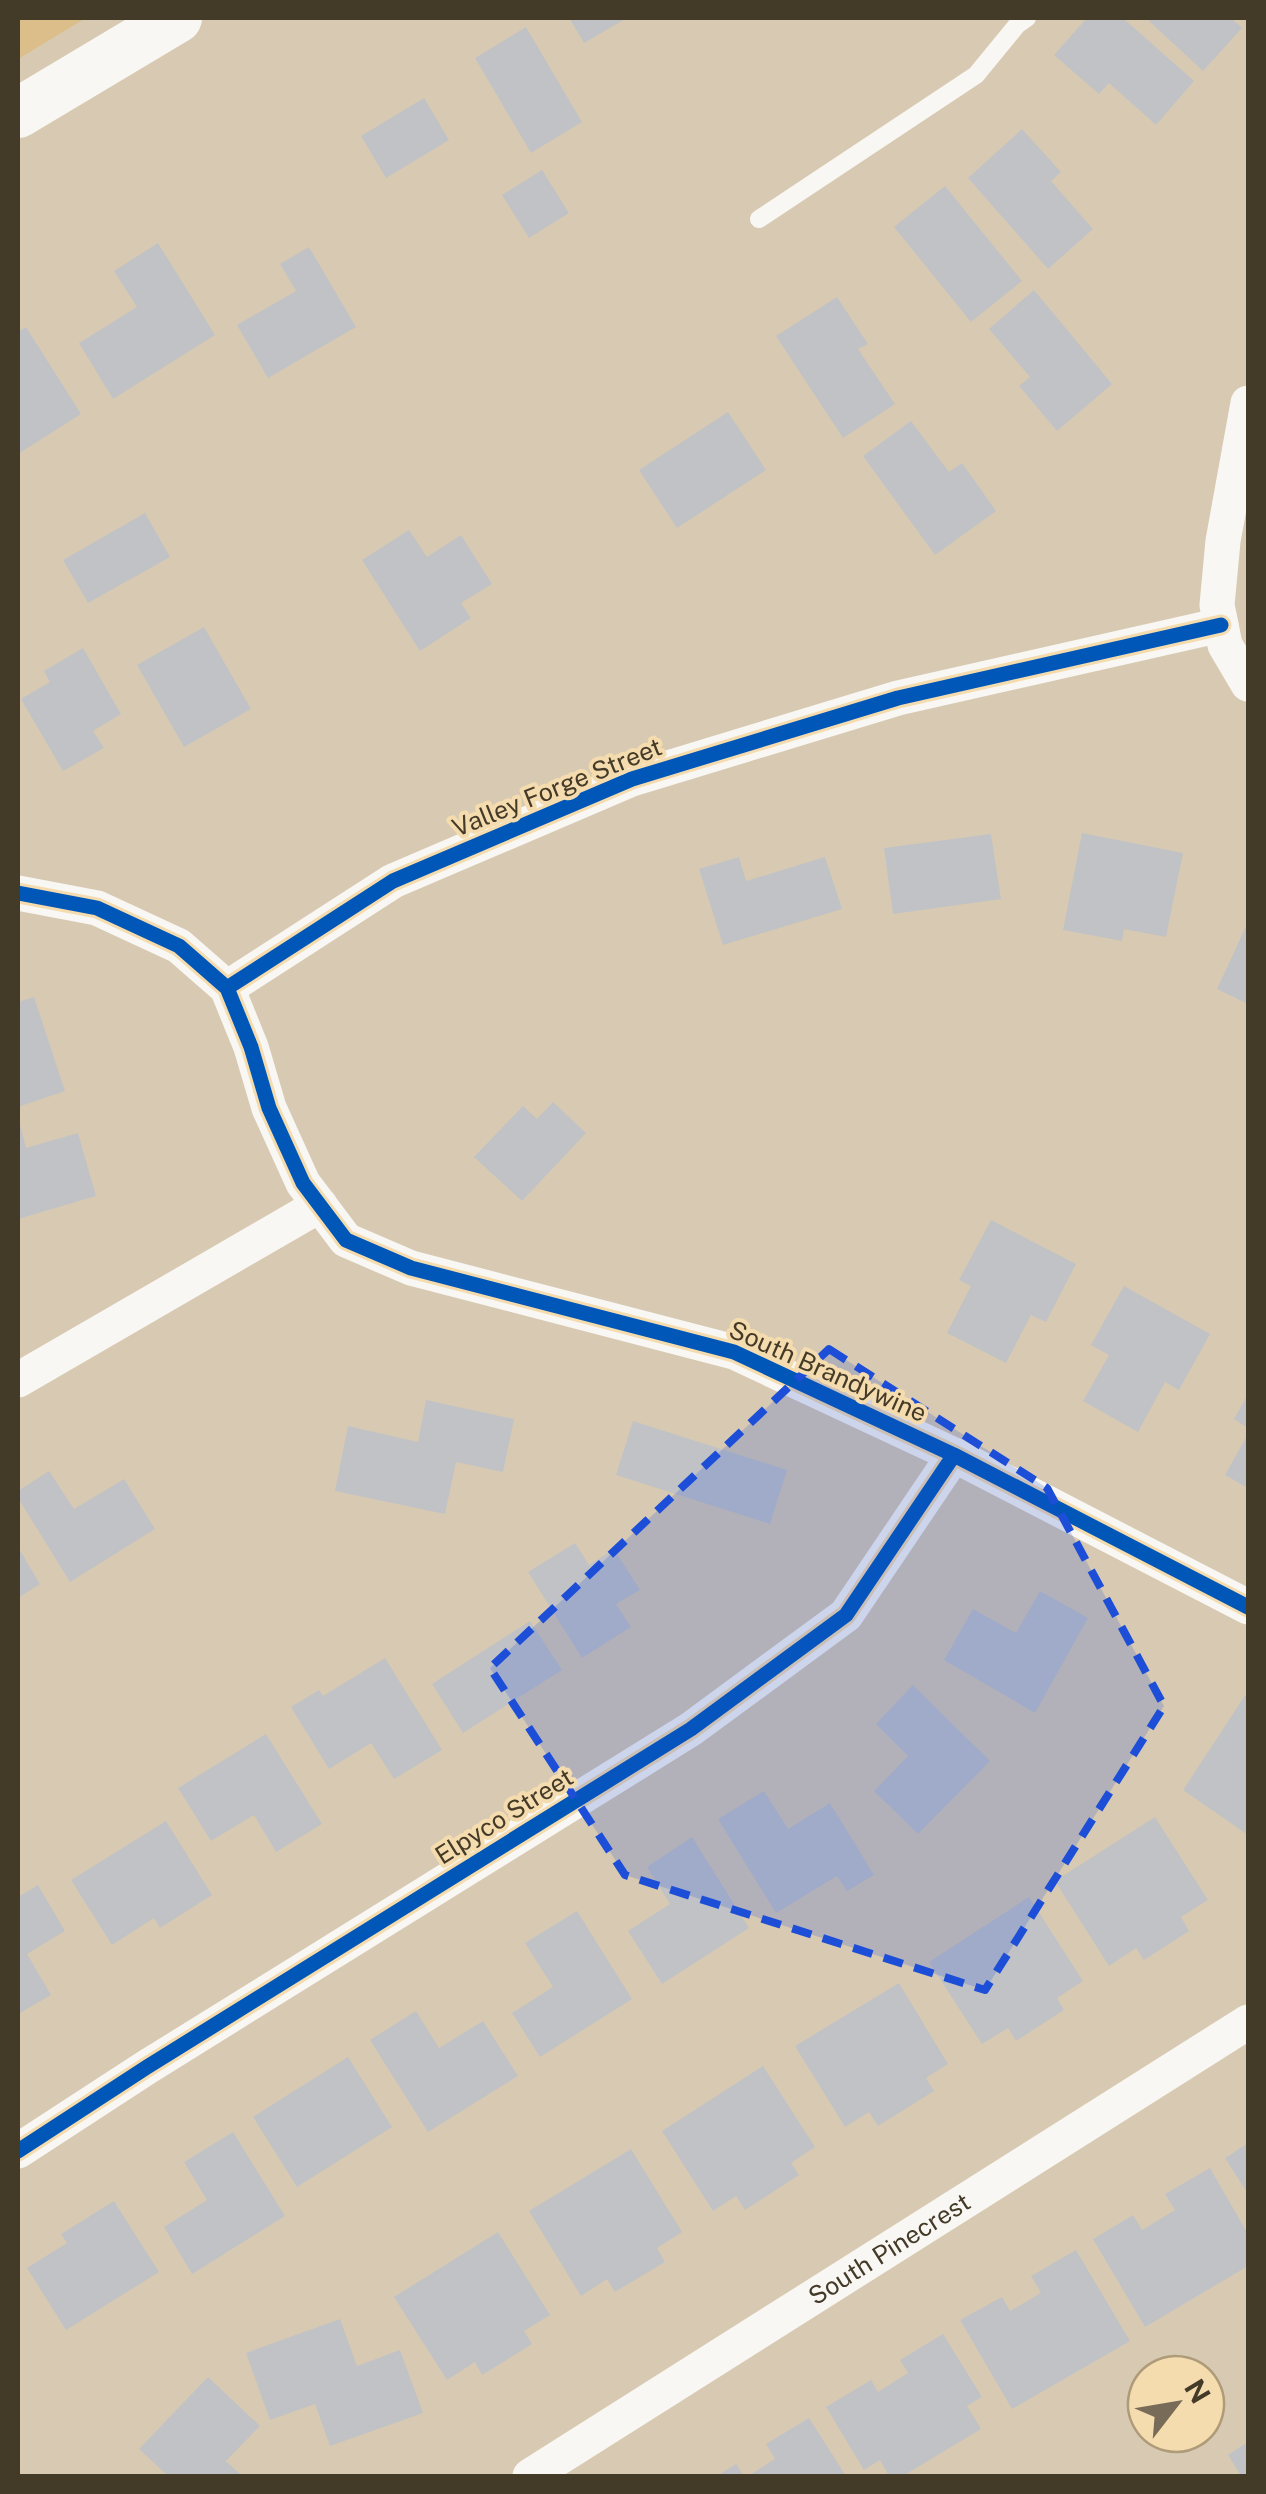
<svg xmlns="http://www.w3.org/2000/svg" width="1266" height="2494" viewBox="0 0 1266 2494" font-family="'Public Sans',sans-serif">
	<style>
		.green { fill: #dbbe89 }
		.building { fill: #c0c2c5 }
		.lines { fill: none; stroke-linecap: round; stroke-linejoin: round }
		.service { stroke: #f9f7f3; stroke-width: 18 }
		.minor { stroke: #f9f7f3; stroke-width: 35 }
		.secondary { stroke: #f9f7f3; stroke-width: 50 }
		.cycleway-casing { stroke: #f5dcaf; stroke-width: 21 }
		.cycleway { stroke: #0057b8; stroke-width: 15 }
		.marked { fill: #1d4ed8; fill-opacity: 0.2; stroke: #1d4ed8; stroke-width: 8; stroke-dasharray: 20 12; stroke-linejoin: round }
		.labels { text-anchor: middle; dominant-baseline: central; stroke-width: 8; stroke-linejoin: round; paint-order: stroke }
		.street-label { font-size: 25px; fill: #443a28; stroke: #f5dcaf }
	</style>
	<rect width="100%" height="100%" fill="#d8cab2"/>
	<path class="green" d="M 18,18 L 86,18 L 18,59 Z"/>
	<path class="building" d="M 569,18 L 627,18 L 584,43 Z
		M 1087,18 L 1123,18 L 1194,81 L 1156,125 L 1109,83 L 1099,94 L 1054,55 Z
		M 1152,18 L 1231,18 L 1242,28 L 1203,71 L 1149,21 Z
		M 526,27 L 582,122 L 531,153 L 475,58 Z
		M 424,98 L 449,140 L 386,178 L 361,136 Z
		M 1022,129 L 1061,172 L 1051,181 L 1093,229 L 1048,269 L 968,178 Z
		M 542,170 L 569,213 L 529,238 L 502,195 Z
		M 945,186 L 1022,281 L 971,322 L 894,227 Z
		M 158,243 L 215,335 L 113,399 L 79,343 L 137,307 L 114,271 Z
		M 309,247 L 356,327 L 268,378 L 237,325 L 296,291 L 280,264 Z
		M 1034,290 L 1112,384 L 1057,431 L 1019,386 L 1030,377 L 989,329 Z
		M 837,297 L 868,344 L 858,349 L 895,404 L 843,438 L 776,336 Z
		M 26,327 L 81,414 L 18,454 L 18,332 Z
		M 728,412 L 766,470 L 677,528 L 639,470 Z
		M 911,421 L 949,472 L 962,463 L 996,511 L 935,555 L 863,456 Z
		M 145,513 L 170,557 L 88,603 L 63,560 Z
		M 409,530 L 427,557 L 461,535 L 492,584 L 461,603 L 471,618 L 420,651 L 362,560 Z
		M 204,627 L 251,709 L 184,747 L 137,665 Z
		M 83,648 L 121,714 L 93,731 L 104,748 L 63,771 L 21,699 L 50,682 L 44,671 Z
		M 1082,833 L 1183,853 L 1166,937 L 1124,929 L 1122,941 L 1063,930 Z
		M 991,834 L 1001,899 L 893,914 L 884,848 Z
		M 739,857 L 746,881 L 825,857 L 842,909 L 723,945 L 699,869 Z
		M 1248,922 L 1248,1004 L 1217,989 Z
		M 34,997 L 65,1091 L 18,1107 L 18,1002 Z
		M 553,1102 L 586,1133 L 522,1201 L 474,1157 L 523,1106 L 537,1119 Z
		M 19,1121 L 26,1148 L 78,1133 L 96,1196 L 18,1219 Z
		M 991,1220 L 1076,1264 L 1046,1322 L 1031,1315 L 1006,1363 L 947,1333 L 971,1286 L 959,1280 Z
		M 1124,1286 L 1210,1334 L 1179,1390 L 1165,1382 L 1138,1432 L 1083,1401 L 1109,1355 L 1091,1345 Z
		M 1248,1394 L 1248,1428 L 1234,1419 Z
		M 426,1400 L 514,1419 L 503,1472 L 456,1462 L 445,1514 L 335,1491 L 348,1426 L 418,1442 Z
		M 633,1421 L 787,1470 L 770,1524 L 616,1475 Z
		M 1248,1434 L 1248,1488 L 1225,1475 Z
		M 49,1471 L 74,1509 L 124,1479 L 155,1529 L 70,1582 L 18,1498 L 18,1491 Z
		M 575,1543 L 589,1565 L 614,1549 L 640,1590 L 616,1604 L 631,1627 L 582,1658 L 528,1572 Z
		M 18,1547 L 40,1584 L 18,1598 Z
		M 1040,1591 L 1088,1618 L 1035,1713 L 944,1660 L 973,1609 L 1016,1633 Z
		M 530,1621 L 562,1670 L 463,1733 L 432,1684 Z
		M 385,1658 L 442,1750 L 394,1779 L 371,1743 L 329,1769 L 291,1707 L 319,1690 L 323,1696 Z
		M 913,1685 L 990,1761 L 918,1834 L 874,1791 L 908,1756 L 876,1724 Z
		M 1248,1691 L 1248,1835 L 1183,1790 Z
		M 266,1734 L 322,1824 L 276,1852 L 254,1815 L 211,1841 L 178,1788 Z
		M 764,1791 L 788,1829 L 830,1803 L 874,1875 L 847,1891 L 837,1876 L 776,1913 L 718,1819 Z
		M 1155,1817 L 1208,1900 L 1181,1917 L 1189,1931 L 1144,1960 L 1136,1948 L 1109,1966 L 1055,1881 Z
		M 166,1821 L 212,1895 L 160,1928 L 154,1918 L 112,1945 L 71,1880 Z
		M 692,1837 L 749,1928 L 662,1984 L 628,1931 L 670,1904 L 647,1867 Z
		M 38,1885 L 65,1931 L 27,1954 L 51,1995 L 18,2014 L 18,1897 Z
		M 1029,1897 L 1083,1981 L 1057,1998 L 1064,2010 L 1016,2041 L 1008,2028 L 982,2044 L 929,1962 Z
		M 577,1911 L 632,1999 L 540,2057 L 512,2013 L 553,1987 L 525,1943 Z
		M 899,1983 L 948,2064 L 926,2078 L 934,2091 L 878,2126 L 869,2112 L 845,2127 L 795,2046 Z
		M 416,2011 L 439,2048 L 483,2021 L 518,2076 L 428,2132 L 370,2040 Z
		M 348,2057 L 392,2127 L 297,2187 L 253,2117 Z
		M 763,2066 L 815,2147 L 791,2163 L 799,2175 L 745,2210 L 736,2196 L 713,2211 L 662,2131 Z
		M 233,2132 L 285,2216 L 192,2274 L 164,2227 L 207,2200 L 184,2162 Z
		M 1248,2143 L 1248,2194 L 1225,2158 Z
		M 631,2149 L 682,2232 L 657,2248 L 665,2262 L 615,2292 L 607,2279 L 581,2296 L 529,2211 Z
		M 1210,2168 L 1248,2234 L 1248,2266 L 1145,2327 L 1093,2239 L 1133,2215 L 1142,2230 L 1175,2210 L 1165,2194 Z
		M 114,2201 L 159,2272 L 66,2330 L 27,2268 L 67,2243 L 61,2234 Z
		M 498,2232 L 550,2315 L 524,2331 L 532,2344 L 482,2375 L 475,2362 L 447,2380 L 394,2297 Z
		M 1076,2250 L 1130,2341 L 1012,2409 L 960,2320 L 1002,2297 L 1010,2311 L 1041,2293 L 1031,2276 Z
		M 340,2319 L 357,2366 L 400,2350 L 423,2413 L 330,2446 L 315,2404 L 270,2420 L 246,2353 Z
		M 943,2334 L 982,2397 L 967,2406 L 981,2429 L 903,2476 L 889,2476 L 880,2460 L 864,2470 L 826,2407 L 871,2380 L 878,2392 L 908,2373 L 900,2360 Z
		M 208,2377 L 260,2426 L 226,2461 L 242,2476 L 168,2476 L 139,2449 Z
		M 809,2418 L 846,2476 L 748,2476 L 775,2459 L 766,2444 Z
		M 1248,2442 L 1248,2476 L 1241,2476 L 1228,2455 Z
		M 736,2464 L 744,2476 L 717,2476 Z"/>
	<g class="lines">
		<path class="service" d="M 759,219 L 976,75 L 1017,25 L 1027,18"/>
		<g class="minor">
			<path d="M 1248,403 L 1223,541 L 1217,605 L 1225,645 L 1248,684"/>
			<path d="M 18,893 L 97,908 L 179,946 L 227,988 L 251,1047 L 269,1108 L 303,1183 L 346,1240 L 411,1268 L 734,1352 L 954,1455 L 1248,1607"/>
			<path d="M 227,988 L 393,881 L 632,779 L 898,698 L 1221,625"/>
			<path d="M 18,1380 L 320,1205"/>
			<path d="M 18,2151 L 147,2067 L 691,1729 L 846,1615 L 954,1455"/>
			<path id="s1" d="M 530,2476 L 1248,2022"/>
		</g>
		<path class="secondary" d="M 18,113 L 177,18"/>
		<g class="cycleway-casing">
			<path id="cycleway" d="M 18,893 L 97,908 L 179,946 L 227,988 L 251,1047 L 269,1108 L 303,1183 L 346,1240 L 411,1268 L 734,1352 L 954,1455 L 1248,1607
				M 227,988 L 393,881 L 632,779 L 898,698 L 1221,625
				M 18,2151 L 147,2067 L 691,1729 L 846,1615 L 954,1455"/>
		</g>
		<use href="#cycleway" class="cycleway"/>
	</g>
	<path class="marked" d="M 829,1349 L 1047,1488 L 1164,1706 L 985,1990 L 625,1875 L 490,1668 Z"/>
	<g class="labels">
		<g class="street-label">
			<text transform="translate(557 787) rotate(-22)">Valley Forge Street</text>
			<text transform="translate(828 1371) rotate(24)">South Brandywine</text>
			<text transform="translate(504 1816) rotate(-32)">Elpyco Street</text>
			<text stroke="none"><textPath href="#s1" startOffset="425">South Pinecrest</textPath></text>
		</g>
	</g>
	<rect width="1266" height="2494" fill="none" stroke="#443a28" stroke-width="40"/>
	<g transform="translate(1176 2404) rotate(59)"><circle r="48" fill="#f5dcaf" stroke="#ae9b79" stroke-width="2.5"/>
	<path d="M0-8L18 38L0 25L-18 38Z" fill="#786c58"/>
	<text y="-15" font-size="28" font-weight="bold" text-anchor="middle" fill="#443a28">N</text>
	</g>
</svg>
